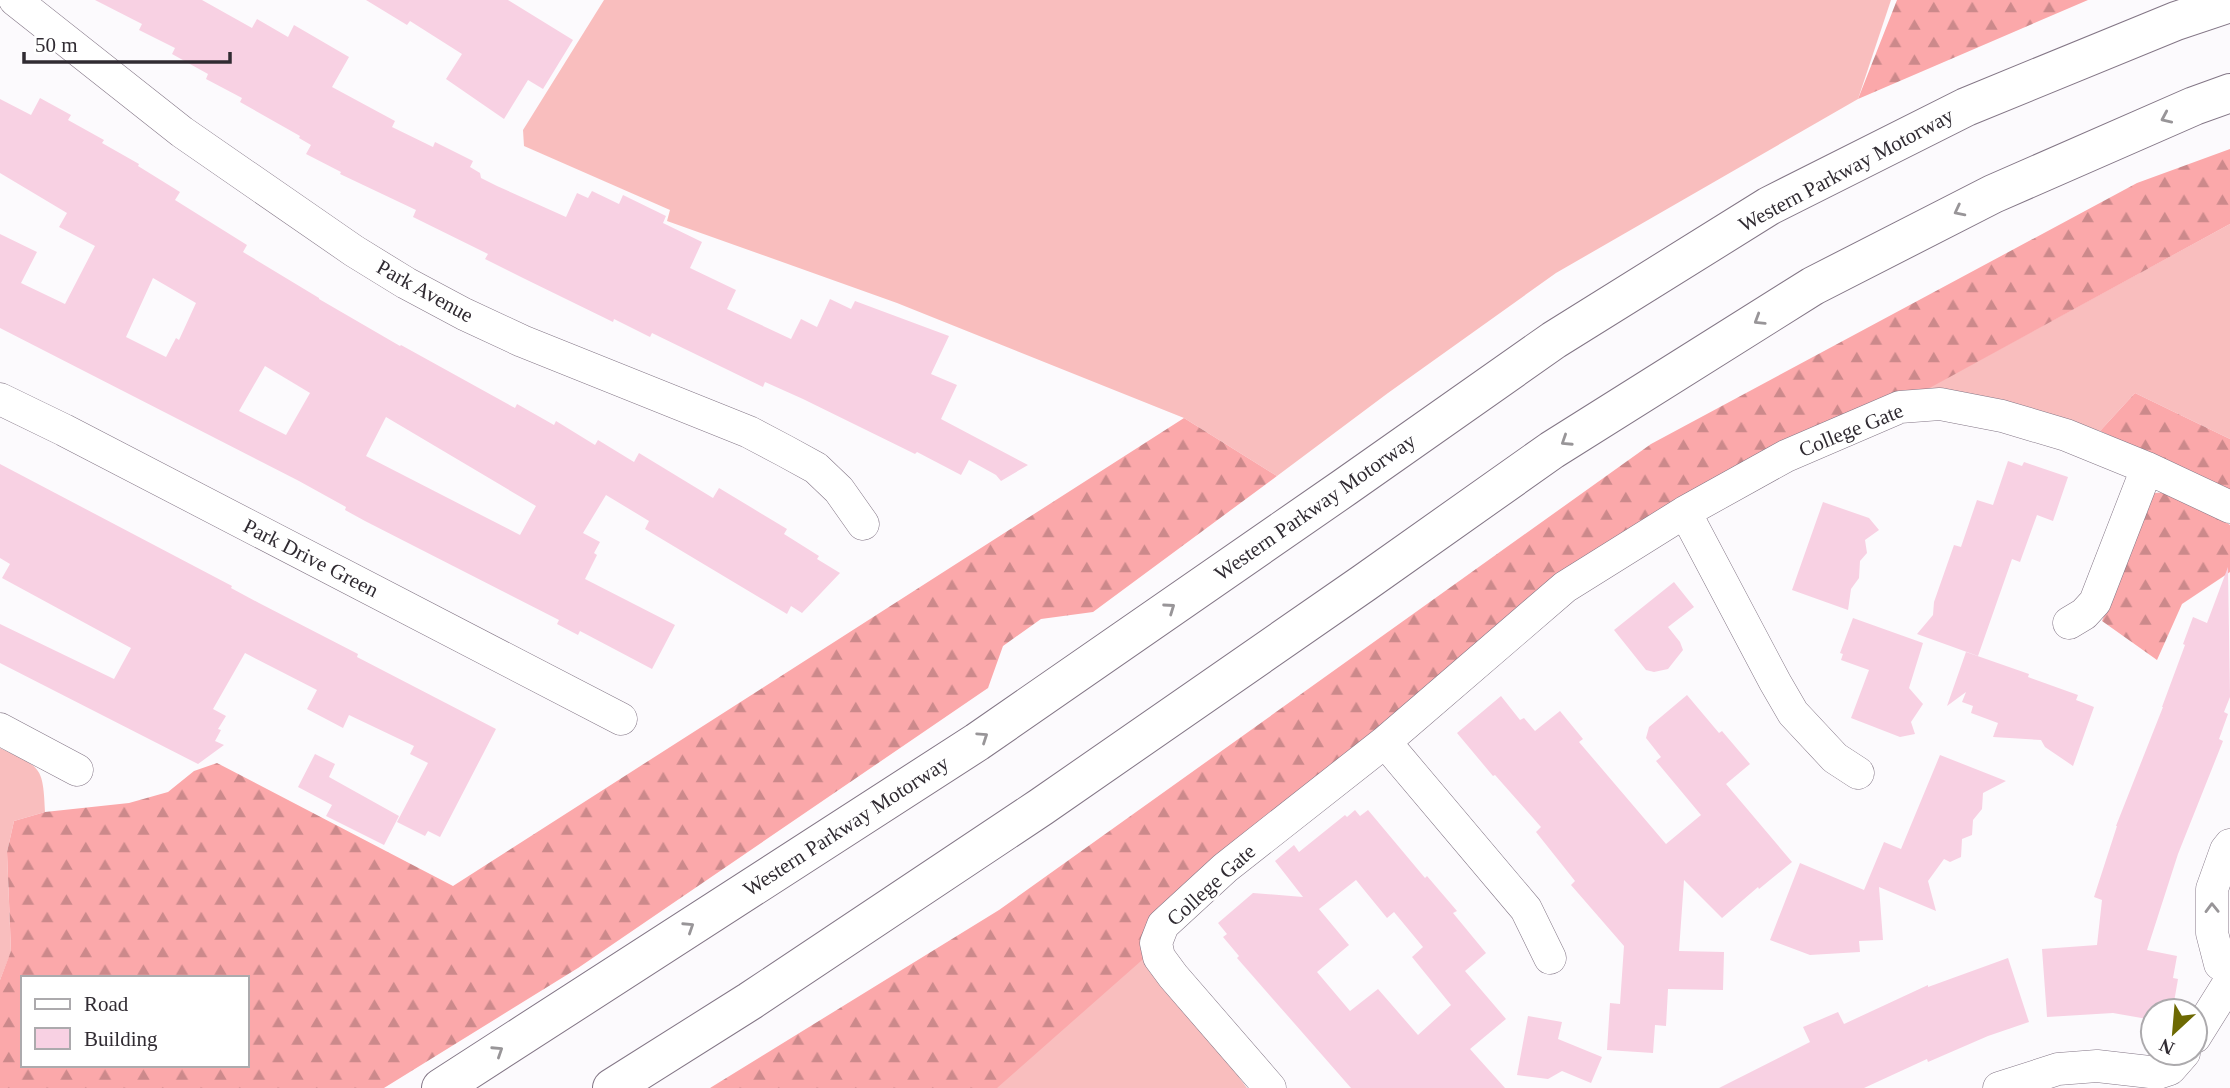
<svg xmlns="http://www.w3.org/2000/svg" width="2230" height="1088" viewBox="0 0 2230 1088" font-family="Georgia,serif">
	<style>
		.grass { fill: #f9bebe }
		.forest { fill: url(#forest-firs); fill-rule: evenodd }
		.building { fill: #f8d1e3; fill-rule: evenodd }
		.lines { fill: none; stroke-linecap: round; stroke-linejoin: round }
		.street-casing { stroke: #837686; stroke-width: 33 }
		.highway-casing { stroke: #837686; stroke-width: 40 }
		.street { stroke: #fff; stroke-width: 32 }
		.highway { stroke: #fff; stroke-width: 38 }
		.oneway { stroke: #989598 }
		.labels { text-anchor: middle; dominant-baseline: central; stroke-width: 5; stroke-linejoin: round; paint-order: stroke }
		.street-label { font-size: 21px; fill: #302b32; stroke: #fff }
	</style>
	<defs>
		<pattern id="forest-firs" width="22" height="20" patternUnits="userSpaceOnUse" patternTransform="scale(1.75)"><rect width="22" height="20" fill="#fba8aa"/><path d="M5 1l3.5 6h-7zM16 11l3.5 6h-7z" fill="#cc898b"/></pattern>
	</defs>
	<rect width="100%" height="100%" fill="#fcfafd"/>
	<path class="grass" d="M 604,0 L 1891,0 L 1858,99 L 1556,273 L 1388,393 L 1277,476 L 1184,418 L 897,303 L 667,221 L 670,210 L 524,146 L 523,130 Z
		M 2230,224 L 2230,439 L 2135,393 L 2100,431 L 1963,396 L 1915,395 Z
		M 0,748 C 41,768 43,765 45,812 L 14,821 L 7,852 L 11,952 L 0,980 Z
		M 1142,947 L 1247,1088 L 992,1088 Z"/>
	<path class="forest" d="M 1897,0 L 2088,0 L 1858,99 Z
		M 2230,149 L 2230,224 L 1565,587 L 997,1088 L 710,1088 L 999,910 L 1651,444 L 2137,183 Z
		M 2135,393 L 2230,439 L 2230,491 L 2100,431 Z
		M 1184,418 L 1277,476 L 1093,612 L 1041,619 L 1003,646 L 988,688 L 578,968 L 384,1088 L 0,1088 L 0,980 L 11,951 L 7,852 L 14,821 L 45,812 L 129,803 L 168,792 L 194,771 L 217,763 L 453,886 ZM 23,978 L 247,978 L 247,1065 L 23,1065 Z
		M 2181,491 L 2230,525 L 2230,572 L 2182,604 L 2157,660 L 2102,621 L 2154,493 Z"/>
	<path class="building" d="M 95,0 L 202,0 L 252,28 L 257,19 L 288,37 L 294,25 L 349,57 L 332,87 L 395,121 L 392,127 L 433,147 L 435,142 L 473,161 L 470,167 L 480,173 L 481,178 L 497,186 L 566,217 L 577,193 L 588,198 L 592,191 L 619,204 L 623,195 L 666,216 L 663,223 L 702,242 L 690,268 L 736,290 L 727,309 L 791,339 L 801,319 L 817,327 L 830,299 L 851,309 L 855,301 L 949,336 L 931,374 L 957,385 L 941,419 L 1028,465 L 1001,481 L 996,475 L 969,460 L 961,475 L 917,452 L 915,454 L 803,399 L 765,382 L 763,387 L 652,333 L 650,337 L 614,319 L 613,322 L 523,278 L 485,259 L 488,254 L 413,217 L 416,210 L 340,174 L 341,172 L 306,154 L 311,145 L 299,138 L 300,136 L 240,102 L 242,98 L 206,79 L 208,74 L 172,54 L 175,48 L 139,30 L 142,24 Z
		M 366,0 L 508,0 L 573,40 L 543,89 L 528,80 L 504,119 L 446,79 L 462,54 L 410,21 L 407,25 Z
		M 40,98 L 71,115 L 68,120 L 104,140 L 102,143 L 139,164 L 138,166 L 180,192 L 175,200 L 247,245 L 243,252 L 319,298 L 319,299 L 400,346 L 401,345 L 515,408 L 517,404 L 554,425 L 556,421 L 595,445 L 598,440 L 634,462 L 639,453 L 713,498 L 719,488 L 787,529 L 784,534 L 819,556 L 817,559 L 840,573 L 802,613 L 791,606 L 787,614 L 645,529 L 649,521 L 606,495 L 583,533 L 600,542 L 594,553 L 597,555 L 585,579 L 675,625 L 652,669 L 580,631 L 578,635 L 557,624 L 559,620 L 365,521 L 345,510 L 346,507 L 299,481 L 0,328 L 0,234 L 37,252 L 21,283 L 65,304 L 95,246 L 59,227 L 67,213 L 0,173 L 0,99 L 31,115 ZM 153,278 L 196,303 L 179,340 L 176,338 L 166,357 L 126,337 ZM 265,366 L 310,393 L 286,435 L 239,411 ZM 386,417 L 536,506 L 520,535 L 366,456 Z
		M 2008,461 L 2022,466 L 2024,462 L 2068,477 L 2053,521 L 2037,515 L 2020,562 L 2012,559 L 1978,656 L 1917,634 L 1933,615 L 1934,602 L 1954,545 L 1961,547 L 1977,500 L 1993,505 Z
		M 0,464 L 232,586 L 231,588 L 259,603 L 358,654 L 357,657 L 496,729 L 440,837 L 428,831 L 425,836 L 397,822 L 428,763 L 410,754 L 414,746 L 349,715 L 343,728 L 307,709 L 317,690 L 245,653 L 213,709 L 226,716 L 218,729 L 221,730 L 215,741 L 224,745 L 198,764 L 0,663 L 0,624 L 114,679 L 131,648 L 2,578 L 10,564 L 0,558 Z
		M 1823,502 L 1869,518 L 1879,530 L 1865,540 L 1867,553 L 1860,561 L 1859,578 L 1851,589 L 1848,610 L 1792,590 Z
		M 2228,567 L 2230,697 L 2224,712 L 2228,714 L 2219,739 L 2223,741 L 2178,854 L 2147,950 L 2177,956 L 2173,978 L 2178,979 L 2174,1002 L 2168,1001 L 2167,1011 L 2153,1011 L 2153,1020 L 2113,1013 L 2047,1017 L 2042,949 L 2097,945 L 2102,900 L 2094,897 L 2117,826 L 2116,826 L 2163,707 L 2162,707 L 2185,645 L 2183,644 L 2193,617 L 2207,623 Z
		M 1674,582 L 1694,607 L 1668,627 L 1680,642 L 1683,650 L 1668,669 L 1654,672 L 1646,670 L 1614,630 Z
		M 1853,618 L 1923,643 L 1909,688 L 1923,704 L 1911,722 L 1915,734 L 1900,737 L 1851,718 L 1869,670 L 1841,660 L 1843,654 L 1840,653 Z
		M 1966,652 L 2029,674 L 2028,677 L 2078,695 L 2076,700 L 2094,707 L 2073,766 L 2045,747 L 2041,740 L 1993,737 L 1998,723 L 1971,713 L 1973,706 L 1962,702 L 1966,692 L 1947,706 Z
		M 1687,695 L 1719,733 L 1722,731 L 1750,764 L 1726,784 L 1792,862 L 1759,889 L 1758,887 L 1722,918 L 1684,880 L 1679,951 L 1724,952 L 1723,990 L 1668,989 L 1666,1026 L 1655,1025 L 1653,1053 L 1607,1050 L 1610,1003 L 1620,1004 L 1624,946 L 1571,885 L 1575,881 L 1536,832 L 1541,827 L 1495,775 L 1493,776 L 1457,733 L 1501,696 L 1520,720 L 1524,718 L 1535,731 L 1560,711 L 1583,739 L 1579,742 L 1666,844 L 1701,815 L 1656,761 L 1661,757 L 1646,738 L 1649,727 Z
		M 315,754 L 335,764 L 329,777 L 399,816 L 384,845 L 326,816 L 332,805 L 298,787 Z
		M 1940,755 L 2006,781 L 1983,793 L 1982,809 L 1973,820 L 1972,835 L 1962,839 L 1961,857 L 1950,862 L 1944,859 L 1928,881 L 1936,911 L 1879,887 L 1883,940 L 1859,941 L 1860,952 L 1810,955 L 1770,940 L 1800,863 L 1864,890 L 1884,842 L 1901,849 Z
		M 1355,810 L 1360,816 L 1368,810 L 1425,878 L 1427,876 L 1457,911 L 1453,913 L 1486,953 L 1465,971 L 1506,1019 L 1470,1049 L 1505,1088 L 1351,1088 L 1237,958 L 1239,956 L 1223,937 L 1227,934 L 1218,923 L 1253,893 L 1303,897 L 1275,861 L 1294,845 L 1299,852 L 1345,815 L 1347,817 ZM 1356,880 L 1387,918 L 1394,912 L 1423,947 L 1412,957 L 1451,1005 L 1418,1035 L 1378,989 L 1350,1011 L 1317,972 L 1349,945 L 1319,909 Z
		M 2008,958 L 2029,1022 L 1988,1036 L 1928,1062 L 1927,1059 L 1864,1088 L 1719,1088 L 1810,1042 L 1803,1027 L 1838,1012 L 1844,1024 L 1928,985 L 1928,987 Z
		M 1528,1016 L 1562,1022 L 1558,1039 L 1602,1057 L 1591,1083 L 1562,1071 L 1548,1079 L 1517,1075 Z"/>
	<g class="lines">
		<g class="street-casing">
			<path id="street" d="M 15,0 L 182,132 L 354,251 L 406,283 L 464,314 L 522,341 L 749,432 L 785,451 L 816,468 L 839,490 L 863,524
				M 0,399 L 64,430 L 621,719
				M 1685,512 L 1775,682 L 1793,713 L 1835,758 L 1858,773
				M 2069,623 L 2084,614 L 2095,602 L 2147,468
				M 0,729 L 77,770
				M 1385,742 L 1526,909 L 1550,958
				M 2230,845 L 2226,850 L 2212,889 L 2212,933 L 2220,964 L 2230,964
				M 2195,1037 L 2230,981
				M 1270,1088 L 1173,976 L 1159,957 L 1156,943 L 1163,925 L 1225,868 L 1385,742 L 1565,587 L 1685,512 L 1786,456 L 1900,407 L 1940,404 L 2002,416 L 2066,435 L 2147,468 L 2230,507
				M 1999,1088 L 2058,1069 L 2097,1066 L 2158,1073 L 2170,1069 L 2184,1053"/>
		</g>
		<g class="highway-casing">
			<path id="highway" d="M 441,1088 L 977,742 L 1345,487 L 1554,340 L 1769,206 L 1966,107 L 2176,21 L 2230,3
				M 612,1088 L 750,1001 L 1041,807 L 1364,583 L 1552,450 L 1813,286 L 1993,194 L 2194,106 L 2230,93"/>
		</g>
		<use href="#street" class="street"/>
		<use href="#highway" class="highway"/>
	</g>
	<defs><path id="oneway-chevron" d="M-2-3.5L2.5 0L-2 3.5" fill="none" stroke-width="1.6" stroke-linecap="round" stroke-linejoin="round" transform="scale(1.75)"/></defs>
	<g class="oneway">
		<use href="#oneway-chevron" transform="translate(2166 118) rotate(156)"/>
		<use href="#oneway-chevron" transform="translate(1959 211) rotate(153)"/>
		<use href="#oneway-chevron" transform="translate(1759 320) rotate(148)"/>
		<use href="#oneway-chevron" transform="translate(1566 441) rotate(147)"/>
		<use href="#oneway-chevron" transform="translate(1170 608) rotate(-35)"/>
		<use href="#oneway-chevron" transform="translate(983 737) rotate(-34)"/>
		<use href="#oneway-chevron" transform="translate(2212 908) rotate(-91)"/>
		<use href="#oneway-chevron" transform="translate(689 927) rotate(-33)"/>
		<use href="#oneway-chevron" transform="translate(498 1051) rotate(-33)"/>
	</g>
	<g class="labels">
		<g class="street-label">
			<text transform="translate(1846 170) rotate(-28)">Western Parkway Motorway</text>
			<text transform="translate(425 291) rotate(29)">Park Avenue</text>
			<text transform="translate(1851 430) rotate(-22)">College Gate</text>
			<text transform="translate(1315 507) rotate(-35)">Western Parkway Motorway</text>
			<text transform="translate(311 558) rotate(27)">Park Drive Green</text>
			<text transform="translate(846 826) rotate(-33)">Western Parkway Motorway</text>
			<text transform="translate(1211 885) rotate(-42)">College Gate</text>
		</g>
	</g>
	<rect x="21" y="976" width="228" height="91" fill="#ffffff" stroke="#acaaad" stroke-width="2"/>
	<rect x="35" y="999" width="35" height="10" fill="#ffffff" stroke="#acaaad" stroke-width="2"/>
	<text x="84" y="1011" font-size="21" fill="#302b32">Road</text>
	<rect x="35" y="1028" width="35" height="21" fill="#f8d1e3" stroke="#acaaad" stroke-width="2"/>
	<text x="84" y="1046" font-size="21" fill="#302b32">Building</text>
	<g transform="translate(2174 1032) rotate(206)"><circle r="33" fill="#ffffff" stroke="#acaaad" stroke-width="2"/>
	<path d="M0-5L12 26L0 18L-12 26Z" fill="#6d6902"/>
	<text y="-10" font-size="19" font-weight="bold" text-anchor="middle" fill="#302b32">N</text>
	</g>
	<path d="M24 52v10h206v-10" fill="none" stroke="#302b32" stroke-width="3.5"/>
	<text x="35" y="52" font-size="21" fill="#302b32" stroke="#ffffff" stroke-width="5" paint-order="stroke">50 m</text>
</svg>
